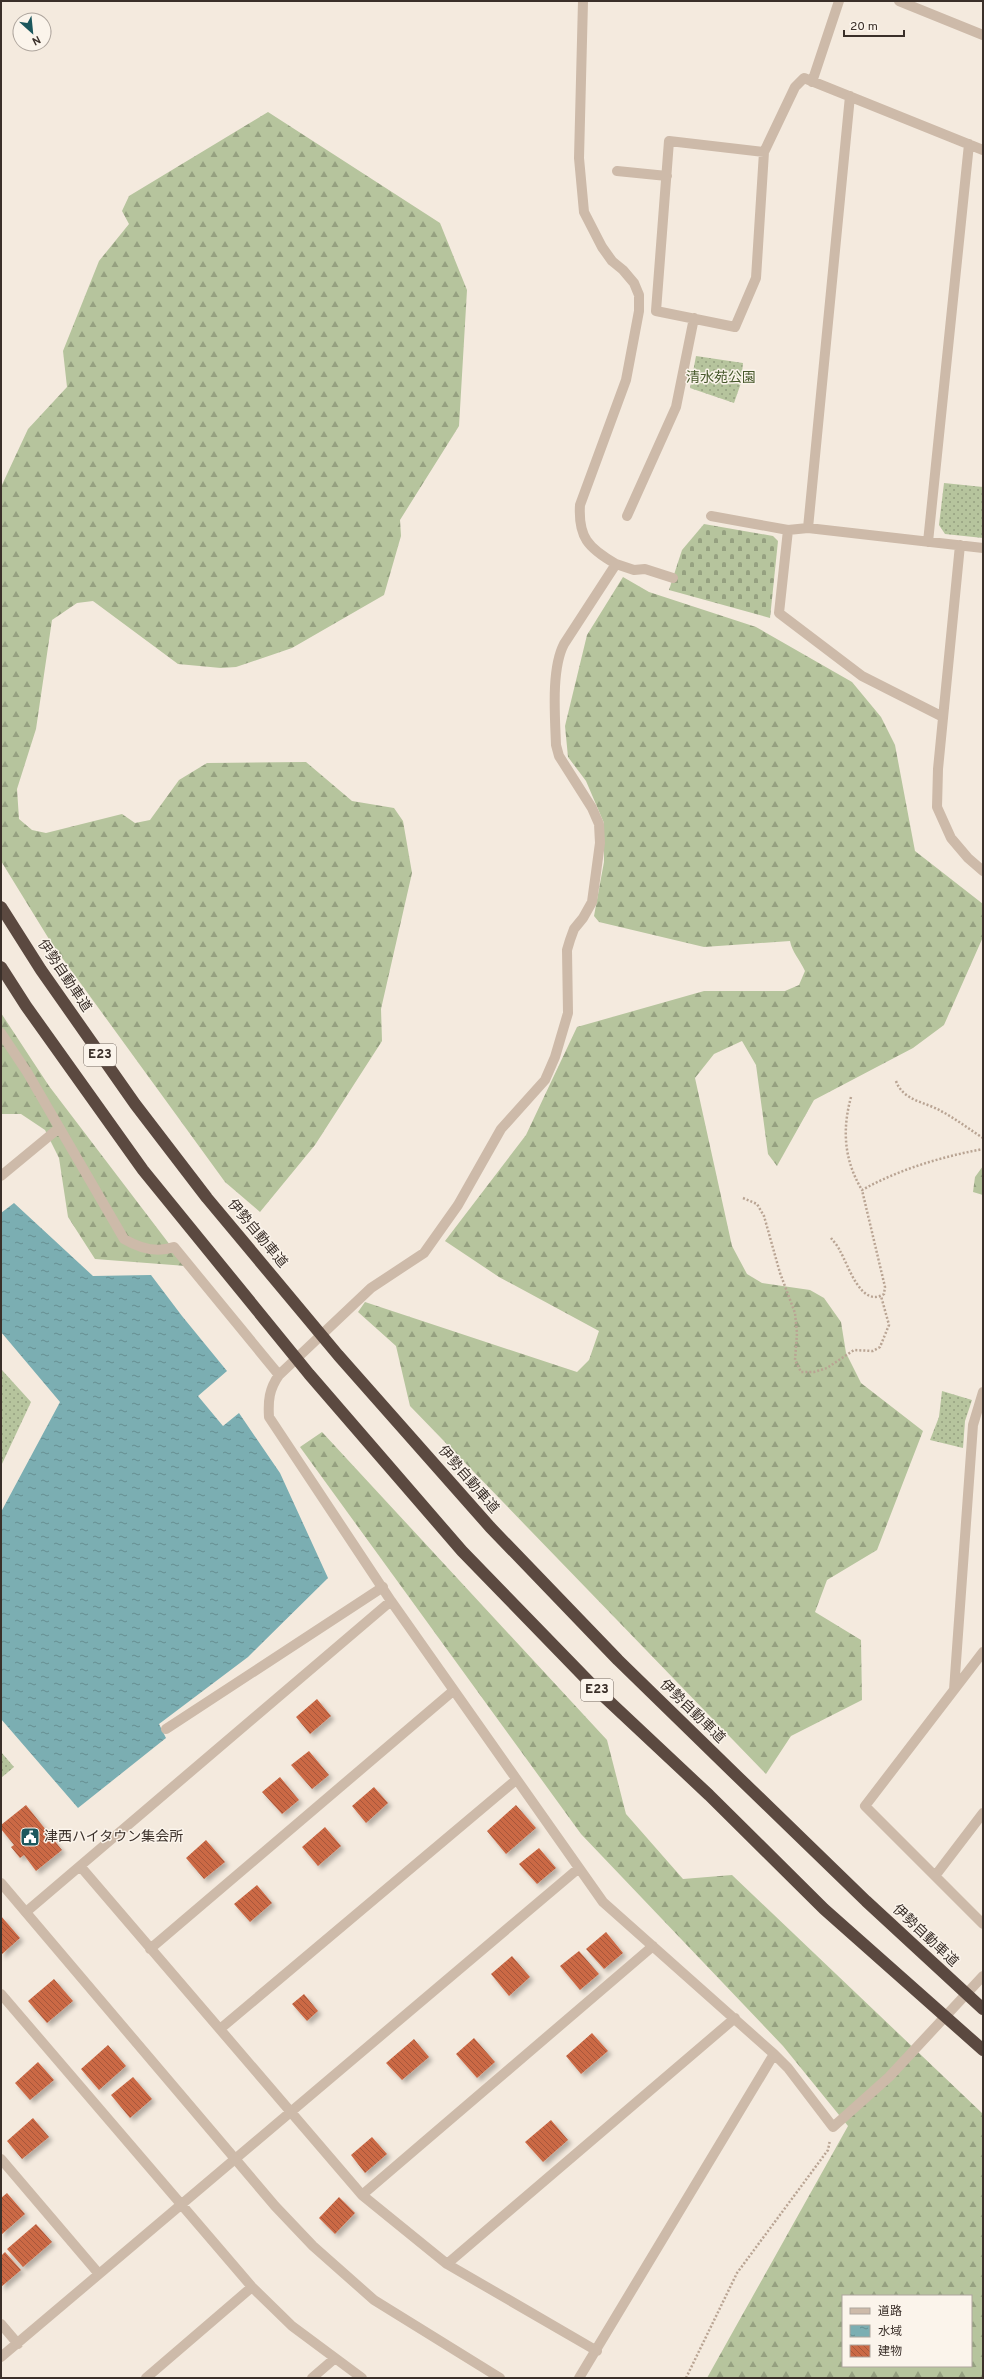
<svg xmlns="http://www.w3.org/2000/svg" width="984" height="2379" viewBox="0 0 984 2379" font-family="Overpass,'Noto Sans JP',sans-serif">
	<style>
		.grass { fill: url(#grass-dots) }
		.forest { fill: url(#forest-firs); fill-rule: evenodd }
		.cemetery { fill: url(#cemetery-stones) }
		.water { fill: url(#water-ripples) }
		.building { fill: url(#building-back-hatch); filter: url(#shadow) }
		.lines { fill: none; stroke-linecap: round; stroke-linejoin: round }
		.path { stroke: #b9a493; stroke-width: 2.5; stroke-dasharray: 2 2; stroke-linecap: butt }
		.service { stroke: #cdbaa9; stroke-width: 10 }
		.minor { stroke: #cdbaa9; stroke-width: 10 }
		.tertiary { stroke: #cdbaa9; stroke-width: 10 }
		.motorway { stroke: #5b4940; stroke-width: 12 }
		.labels { text-anchor: middle; dominant-baseline: central; stroke-width: 3; stroke-linejoin: round; paint-order: stroke }
		.shield { fill: #fbf4eb; stroke: #746a63; stroke-width: 1 }
		.shield-label { font-size: 13px; font-weight: bold; fill: #3a2f29 }
		.park-label { font-size: 14px; fill: #47592c; stroke: #fbf4eb }
		.street-label { font-size: 14px; fill: #3a2f29; stroke: #fbf4eb }
		.poi-label { font-size: 14px; fill: #3a2f29; stroke: #fbf4eb; text-anchor: start }
	</style>
	<defs>
		<pattern id="grass-dots" width="8" height="8" patternUnits="userSpaceOnUse"><rect width="8" height="8" fill="#b6c49d"/><path d="M2 2h.1M6 6h.1" fill="none" stroke="#95a080" stroke-width="1.8" stroke-linecap="round"/></pattern>
		<pattern id="forest-firs" width="22" height="20" patternUnits="userSpaceOnUse"><rect width="22" height="20" fill="#b6c49d"/><path d="M5 1l3.5 6h-7zM16 11l3.5 6h-7z" fill="#95a080"/></pattern>
		<pattern id="cemetery-stones" width="16" height="16" patternUnits="userSpaceOnUse"><rect width="16" height="16" fill="#b6c49d"/><path d="M2 7V4a2 2 0 0 1 4 0v3zM10 15v-3a2 2 0 0 1 4 0v3z" fill="#95a080"/></pattern>
		<pattern id="water-ripples" width="26" height="14" patternUnits="userSpaceOnUse"><rect width="26" height="14" fill="#7baeb2"/><path d="M2 4q2-2 4 0t4 0M15 11q2-2 4 0t4 0" fill="none" stroke="#668e91"/></pattern>
		<pattern id="building-back-hatch" width="6" height="6" patternUnits="userSpaceOnUse"><rect width="6" height="6" fill="#cb6945"/><path d="M-1 5l2 2M0 0l6 6M5-1l2 2" fill="none" stroke="#a6573a"/></pattern>
		<filter id="shadow"><feDropShadow dx="3.5" dy="3.5" stdDeviation="2" flood-color="#0004"/></filter>
	</defs>
	<rect width="100%" height="100%" fill="#f4eade"/>
	<path class="grass" d="M 696,356 L 743,363 L 741,383 L 734,403 L 690,388 Z
		M 944,483 L 983,487 L 983,538 L 945,534 L 939,525 Z
		M 1,1369 L 31,1402 L 1,1466 Z
		M 942,1391 L 972,1400 L 965,1421 L 963,1448 L 930,1440 L 939,1417 Z
		M 1,1752 L 14,1767 L 1,1778 Z"/>
	<path class="forest" d="M 268,112 L 440,223 L 467,290 L 459,426 L 400,520 L 401,536 L 384,595 L 292,648 L 236,667 L 221,668 L 178,664 L 93,601 L 77,603 L 52,620 L 36,729 L 17,789 L 19,819 L 32,830 L 46,833 L 122,814 L 135,823 L 150,820 L 179,780 L 207,763 L 306,762 L 352,801 L 394,808 L 403,821 L 412,873 L 381,1009 L 382,1041 L 315,1145 L 260,1212 L 225,1182 L 52,944 L 1,861 L 1,487 L 28,429 L 67,387 L 63,351 L 99,261 L 129,224 L 122,211 L 129,196 Z
		M 623,577 L 649,592 L 756,627 L 852,682 L 881,717 L 895,745 L 915,851 L 983,904 L 983,937 L 944,1025 L 913,1048 L 814,1100 L 777,1166 L 768,1154 L 756,1065 L 742,1041 L 714,1054 L 695,1078 L 732,1246 L 747,1274 L 762,1283 L 810,1290 L 824,1298 L 841,1322 L 846,1353 L 861,1383 L 923,1431 L 877,1550 L 827,1580 L 815,1612 L 861,1640 L 862,1700 L 791,1736 L 766,1774 L 410,1406 L 396,1346 L 358,1312 L 365,1302 L 577,1372 L 589,1360 L 599,1331 L 499,1277 L 445,1241 L 526,1135 L 577,1027 L 704,991 L 785,991 L 799,985 L 805,971 C 800,960 792,952 790,941 L 704,947 L 599,922 L 594,916 L 604,862 L 604,823 L 586,781 L 568,757 L 565,726 L 587,635 Z
		M 1,1013 L 49,1086 L 186,1266 L 95,1259 L 68,1217 L 59,1158 L 45,1130 L 21,1114 L 1,1114 Z
		M 983,1166 L 983,1195 L 973,1192 L 975,1177 Z
		M 322,1432 L 607,1740 L 626,1814 L 683,1879 L 732,1875 L 983,2114 L 983,2378 L 707,2378 L 848,2126 L 783,2046 L 581,1834 L 300,1447 ZM 843,2296 L 971,2296 L 971,2366 L 843,2366 Z"/>
	<path class="cemetery" d="M 704,524 L 773,536 L 778,541 L 770,618 L 669,590 L 682,550 Z"/>
	<path class="water" d="M 14,1203 L 93,1276 L 151,1275 L 182,1316 L 227,1371 L 198,1396 L 223,1426 L 239,1413 L 280,1473 L 328,1578 L 248,1657 L 159,1724 L 166,1738 L 78,1808 L 1,1719 L 1,1512 L 60,1402 L 1,1332 L 1,1213 Z"/>
	<path class="building" d="M 317,1699 L 331,1716 L 310,1734 L 296,1717 Z
		M 309,1751 L 329,1775 L 312,1789 L 291,1765 Z
		M 280,1777 L 299,1800 L 282,1814 L 262,1792 Z
		M 374,1787 L 388,1803 L 366,1823 L 352,1806 Z
		M 26,1805 L 62,1850 L 36,1871 L 24,1855 L 20,1858 L 11,1847 L 14,1845 L 1,1829 L 1,1825 Z
		M 516,1805 L 536,1828 L 506,1854 L 487,1831 Z
		M 325,1827 L 341,1846 L 318,1866 L 302,1847 Z
		M 206,1840 L 225,1862 L 204,1879 L 186,1858 Z
		M 539,1848 L 556,1868 L 537,1884 L 519,1864 Z
		M 257,1885 L 272,1903 L 250,1922 L 234,1904 Z
		M 1,1916 L 20,1938 L 1,1955 Z
		M 606,1932 L 623,1953 L 604,1969 L 586,1949 Z
		M 579,1951 L 599,1974 L 580,1990 L 560,1966 Z
		M 512,1956 L 530,1977 L 509,1996 L 491,1974 Z
		M 54,1979 L 73,2001 L 47,2023 L 28,2001 Z
		M 304,1994 L 318,2011 L 307,2021 L 292,2004 Z
		M 592,2033 L 608,2051 L 581,2074 L 566,2056 Z
		M 474,2038 L 495,2062 L 477,2078 L 456,2054 Z
		M 414,2039 L 429,2057 L 402,2080 L 386,2063 Z
		M 108,2045 L 126,2066 L 99,2090 L 81,2069 Z
		M 38,2062 L 54,2080 L 30,2100 L 15,2083 Z
		M 133,2077 L 152,2099 L 130,2118 L 111,2095 Z
		M 33,2118 L 49,2137 L 22,2159 L 7,2141 Z
		M 551,2120 L 568,2140 L 543,2162 L 525,2142 Z
		M 372,2137 L 387,2154 L 365,2173 L 351,2155 Z
		M 7,2193 L 25,2214 L 1,2235 L 1,2198 Z
		M 339,2197 L 355,2213 L 335,2234 L 319,2218 Z
		M 36,2224 L 52,2242 L 23,2267 L 7,2249 Z
		M 5,2252 L 21,2270 L 1,2287 L 1,2256 Z"/>
	<g class="lines">
		<path class="path" d="M 896,1081 C 903,1101 926,1102 941,1111 C 956,1119 969,1129 983,1138
			M 851,1097 C 842,1130 844,1160 862,1190 C 900,1169 941,1157 983,1149
			M 743,1198 L 757,1204 L 764,1216 L 780,1273 L 795,1313 L 797,1333 L 795,1360 L 801,1372 L 814,1372 L 827,1368 L 854,1350 L 873,1351 L 880,1347 L 889,1325 L 881,1296
			M 831,1238 C 834,1242 838,1246 840,1251 C 848,1264 861,1309 884,1294 L 885,1287 L 862,1190
			M 686,2378 L 737,2273 L 828,2150 L 830,2140"/>
		<path class="service" d="M 166,1729 L 383,1587"/>
		<path class="minor" d="M 899,1 L 983,35
			M 812,82 L 839,1
			M 764,152 L 756,278 L 735,327 L 656,311 L 669,141 L 764,152 L 795,87 L 804,78 L 983,150
			M 617,171 L 667,176
			M 627,516 L 676,407 L 694,318
			M 711,516 L 788,530
			M 808,528 L 850,96
			M 928,542 L 969,144
			M 960,545 L 938,769 L 937,807 L 951,838 L 968,858 L 983,871
			M 616,564 L 634,570 L 645,569 L 673,578
			M 943,717 L 862,676 L 779,613 L 788,530 L 808,528 L 983,548
			M 1,1033 L 27,1072 L 124,1239 C 139,1248 157,1253 174,1247 L 279,1375 C 269,1389 268,1401 269,1417 L 391,1601
			M 1,1176 L 59,1128
			M 279,1375 L 371,1288 L 424,1253 L 458,1205 L 501,1129 L 545,1080 L 555,1057 L 568,1013 L 567,950 L 570,940 L 574,929 L 583,918 L 592,902 L 600,843 L 599,824 L 592,808 L 559,756 L 556,745 C 555,716 551,669 564,644 L 616,564 C 588,548 578,537 580,505 L 626,380 L 639,311 L 639,295 L 634,283 L 623,270 L 612,261 L 602,247 L 584,212 L 579,158 L 583,1
			M 983,1652 L 865,1806 L 983,1924
			M 954,1690 L 973,1425 L 983,1392
			M 80,1866 L 362,2195 L 447,2264 L 597,2351
			M 935,1876 L 983,1813
			M 26,1912 L 391,1601 L 603,1902 L 774,2054 L 788,2068 L 833,2127 L 889,2077 L 983,1976
			M 150,1949 L 453,1691
			M 1,1994 L 252,2287 L 292,2326 L 362,2378
			M 220,2029 L 516,1780
			M 1,2159 L 99,2274
			M 362,2195 L 653,1946
			M 447,2264 L 735,2018
			M 1,2324 L 18,2344
			M 1,2357 L 579,1868
			M 146,2378 L 252,2287
			M 312,2378 L 334,2359
			M 579,2378 L 774,2054"/>
		<path class="tertiary" d="M 1,1883 L 275,2206 L 313,2246 L 374,2300 L 500,2378"/>
		<path class="motorway" d="M 1,907 L 41,970 L 135,1104 L 207,1198 L 338,1355 L 490,1527 L 618,1660 L 737,1776 L 866,1901 L 983,2009
			M 1,967 L 26,1006 L 143,1170 L 309,1374 L 462,1551 L 597,1690 L 709,1795 L 824,1909 L 983,2050"/>
	</g>
	<defs>
		<g id="civic-square" transform="scale(1)"><rect x="-9" y="-9" width="18" height="18" rx="4" fill="#1c575d" stroke="#fbf4eb"/><path d="M-.6-6.5H3V-4.5H.6V-3L4-1V1h2V6H-6V1h2V-1L-.6-3ZM-1.2 2.5V6h2.4V2.5Z" fill="#fff"/></g>
	</defs>
	<g fill-rule="evenodd">
		<use href="#civic-square" x="30" y="1837"/>
	</g>
	<g class="labels">
		<g class="shield">
			<rect x="84" y="1044" width="32" height="22" rx="3"/>
			<rect x="581" y="1679" width="32" height="22" rx="3"/>
		</g>
		<g class="shield-label">
			<text x="100" y="1055">E23</text>
			<text x="597" y="1690">E23</text>
		</g>
		<g class="park-label">
			<text x="721" y="378">清水苑公園</text>
		</g>
		<g class="street-label">
			<text transform="translate(64 976) rotate(56)">伊勢自動車道</text>
			<text transform="translate(257 1234) rotate(50)">伊勢自動車道</text>
			<text transform="translate(468 1480) rotate(49)">伊勢自動車道</text>
			<text transform="translate(692 1712) rotate(44)">伊勢自動車道</text>
			<text transform="translate(925 1936) rotate(43)">伊勢自動車道</text>
		</g>
		<g class="poi-label">
			<text x="44" y="1837">津西ハイタウン集会所</text>
		</g>
	</g>
	<rect width="984" height="2379" fill="none" stroke="#3a2f29" stroke-width="4"/>
	<rect x="842" y="2295" width="130" height="72" fill="#fbf4eb" stroke="#aea59d"/>
	<rect x="850" y="2308" width="20" height="6" fill="#cdbaa9" stroke="#aea59d"/>
	<text x="878" y="2315" font-size="12" fill="#3a2f29">道路</text>
	<rect x="850" y="2325" width="20" height="12" fill="url(#water-ripples)" stroke="#aea59d"/>
	<text x="878" y="2335" font-size="12" fill="#3a2f29">水域</text>
	<rect x="850" y="2345" width="20" height="12" fill="url(#building-back-hatch)" stroke="#aea59d"/>
	<text x="878" y="2355" font-size="12" fill="#3a2f29">建物</text>
	<g transform="translate(32 32) rotate(153)"><circle r="19" fill="#fbf4eb" stroke="#aea59d"/>
	<path d="M0-3L7 15L0 10L-7 15Z" fill="#1c575d"/>
	<text y="-6" font-size="11" font-weight="bold" text-anchor="middle" fill="#3a2f29">N</text>
	</g>
	<path d="M844 30v6h60v-6" fill="none" stroke="#3a2f29" stroke-width="2"/>
	<text x="850" y="30" font-size="12" fill="#3a2f29" stroke="#fbf4eb" stroke-width="3" paint-order="stroke">20 m</text>
</svg>
